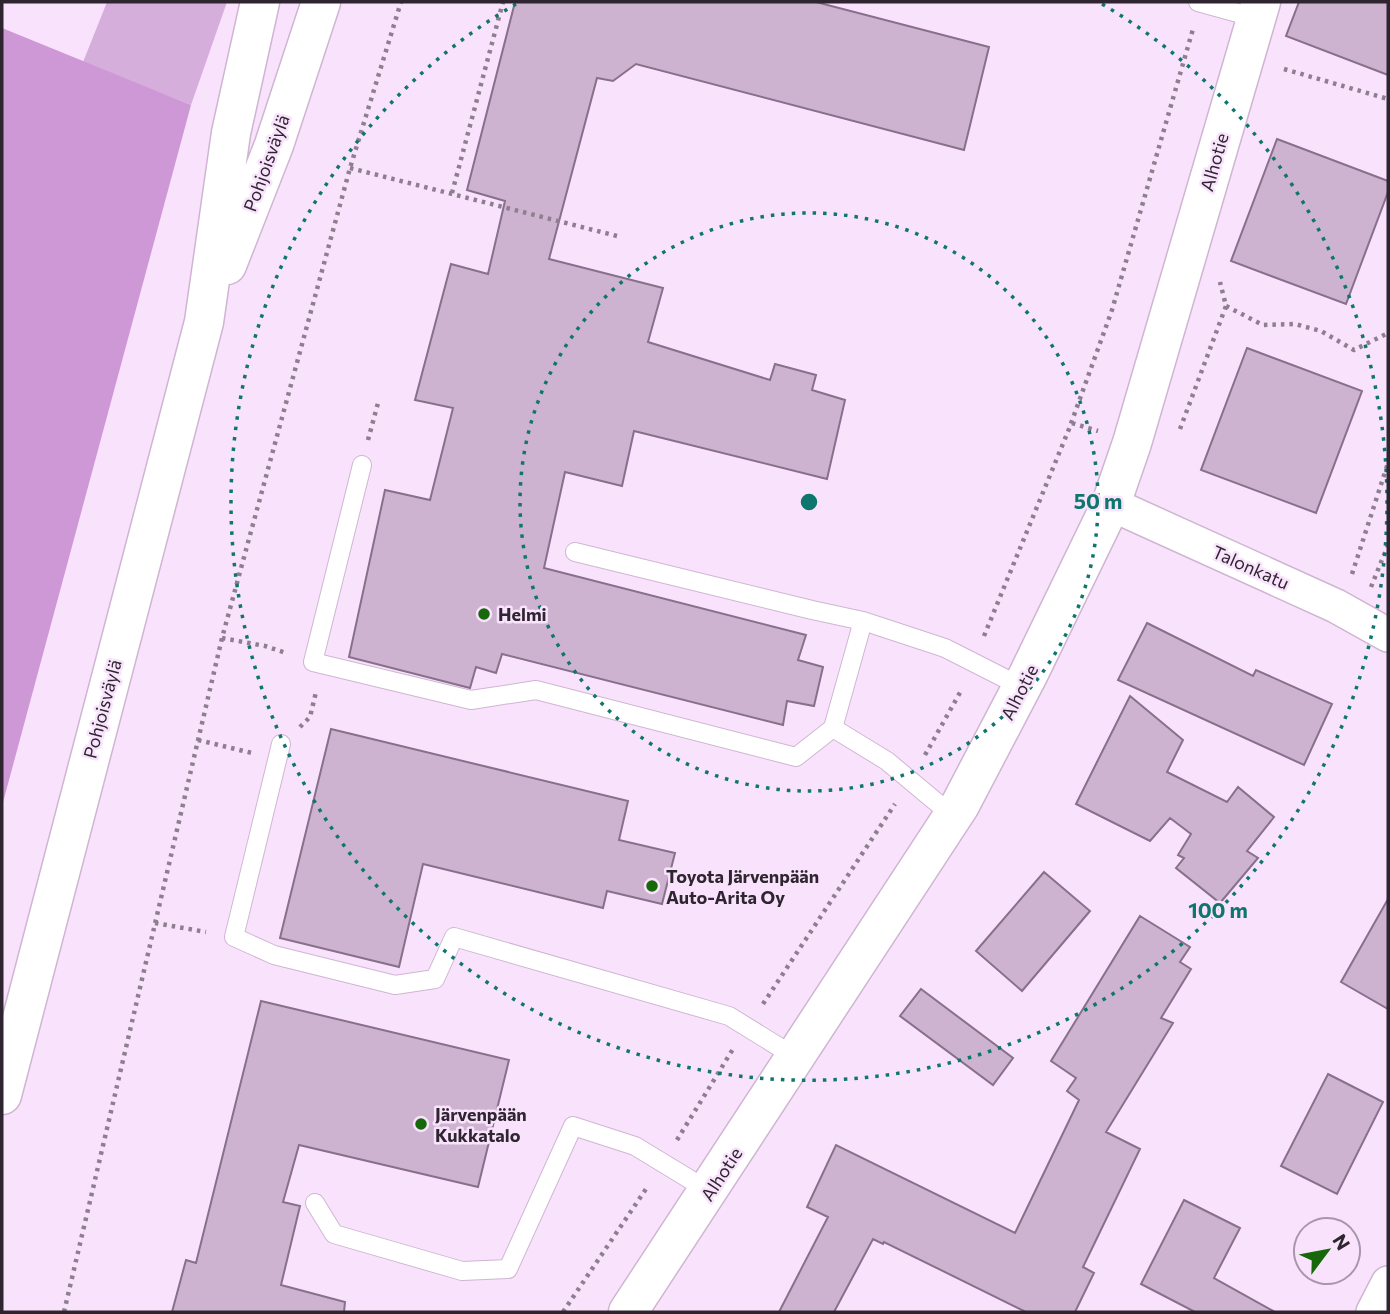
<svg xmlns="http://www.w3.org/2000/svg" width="1390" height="1314" viewBox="0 0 1390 1314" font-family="Commissioner,sans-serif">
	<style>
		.green { fill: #d6aedc }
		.forest { fill: #ce97d5 }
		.building { fill: #cdb3d0; stroke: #88708c; stroke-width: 2 }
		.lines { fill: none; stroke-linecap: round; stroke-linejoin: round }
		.service-casing { stroke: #cfb5d2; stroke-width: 20 }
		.minor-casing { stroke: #cfb5d2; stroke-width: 36 }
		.tertiary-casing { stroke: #cfb5d2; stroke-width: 41 }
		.secondary-casing { stroke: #cfb5d2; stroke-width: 41 }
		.path { stroke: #8e7f90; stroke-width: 4.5; stroke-dasharray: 3.5 5; stroke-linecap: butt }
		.service { stroke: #fff; stroke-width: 18 }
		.minor { stroke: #fff; stroke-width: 33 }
		.tertiary { stroke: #fff; stroke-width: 38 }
		.secondary { stroke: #fff; stroke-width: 38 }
		.ring { fill: none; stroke: #0f766e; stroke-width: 3.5; stroke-dasharray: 3.5 7 }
		.poi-dot { fill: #16680a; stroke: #f9e3fc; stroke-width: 2.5 }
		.labels { text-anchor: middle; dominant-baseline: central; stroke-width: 5; stroke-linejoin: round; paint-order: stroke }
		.street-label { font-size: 18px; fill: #2f2530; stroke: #f9e3fc }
		.poi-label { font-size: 18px; font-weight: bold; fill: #2f2530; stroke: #f9e3fc; text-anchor: start }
		.centre { fill: #0f766e; stroke: #f9e3fc; stroke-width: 3.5 }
		.ring-label { font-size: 21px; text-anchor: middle; font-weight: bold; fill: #0f766e; stroke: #f9e3fc; stroke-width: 5; stroke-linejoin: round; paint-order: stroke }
	</style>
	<rect width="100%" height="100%" fill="#f9e3fc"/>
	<path class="green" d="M 107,2 L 227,2 L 191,105 L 83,62 Z"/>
	<path class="forest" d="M 2,28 L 191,105 L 2,806 Z"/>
	<path class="building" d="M 515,2 L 816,2 L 989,47 L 964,150 L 636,64 L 613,81 L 597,78 L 549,259 L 663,288 L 648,342 L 770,380 L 775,364 L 816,375 L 812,390 L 845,400 L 827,479 L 634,431 L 622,486 L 565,472 L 544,568 L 806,635 L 798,660 L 823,667 L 814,706 L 787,701 L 783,725 L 502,654 L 496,673 L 476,667 L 470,688 L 349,657 L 385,490 L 430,500 L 453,408 L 415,400 L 451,264 L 488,274 L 505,201 L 467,190 Z
		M 1299,2 L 1388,2 L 1388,75 L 1286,36 Z
		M 1277,139 L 1388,181 L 1388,192 L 1346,304 L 1231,261 Z
		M 1247,348 L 1362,391 L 1316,513 L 1201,470 Z
		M 1147,623 L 1253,676 L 1256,670 L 1332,704 L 1304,765 L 1118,680 Z
		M 1130,696 L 1183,740 L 1167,772 L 1227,802 L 1238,787 L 1274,817 L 1247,851 L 1258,858 L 1220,903 L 1176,868 L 1184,858 L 1178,855 L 1191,834 L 1170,818 L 1150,841 L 1076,804 Z
		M 331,729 L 628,801 L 619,840 L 675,853 L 662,904 L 607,891 L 603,908 L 423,864 L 399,967 L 280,938 Z
		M 1044,872 L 1090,911 L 1022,991 L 976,951 Z
		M 1388,899 L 1388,1009 L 1341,982 Z
		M 1140,916 L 1190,947 L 1180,962 L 1191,969 L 1161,1018 L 1173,1023 L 1106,1132 L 1140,1149 L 1083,1267 L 1094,1273 L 1075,1312 L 1026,1312 L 884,1242 L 883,1244 L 873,1239 L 834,1312 L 779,1312 L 828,1217 L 807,1207 L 836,1145 L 1015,1233 L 1079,1100 L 1067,1091 L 1076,1078 L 1051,1061 Z
		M 921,989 L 1013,1058 L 993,1085 L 900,1016 Z
		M 261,1001 L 509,1060 L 478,1187 L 299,1145 L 283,1202 L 300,1206 L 281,1285 L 345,1302 L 344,1312 L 172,1312 L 186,1260 L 196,1263 Z
		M 1328,1074 L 1383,1102 L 1337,1194 L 1281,1166 Z
		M 1184,1200 L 1240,1228 L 1214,1278 L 1275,1312 L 1195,1312 L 1141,1284 Z"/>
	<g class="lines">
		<g class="service-casing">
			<path id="service" d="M 1198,2 L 1256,18
				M 362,465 L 313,662 L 471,700 L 536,690 L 796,757 L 833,728 L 887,761 L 953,816
				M 575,552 L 812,610 L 863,621 L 945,648 L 1022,687
				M 833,728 L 863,621
				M 281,744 L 234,937 L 274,955 L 395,985 L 435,979 L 454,937 L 729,1016 L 797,1058
				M 315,1203 L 334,1234 L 462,1271 L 508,1269 L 573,1126 L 635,1146 L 709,1191"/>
		</g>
		<g class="minor-casing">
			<path id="minor" d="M 1111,504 L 1336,606 L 1388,635
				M 1373,1312 L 1388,1283"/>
		</g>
		<g class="tertiary-casing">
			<path id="tertiary" d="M 628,1312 L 960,805 L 1028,675 L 1111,504 L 1132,443 L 1261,2"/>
		</g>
		<g class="secondary-casing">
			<path id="secondary" d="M 227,265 L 274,145 L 321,2
				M 2,1095 L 204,322 L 231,133 L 260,2"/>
		</g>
		<path class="path" d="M 1284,69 L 1388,99
			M 350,168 L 617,236
			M 452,193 L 503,2
			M 1226,306 L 1263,325 L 1295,324 L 1321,331 L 1354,350 L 1388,333
			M 1072,423 L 1098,431
			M 1180,429 L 1226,306 L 1220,282
			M 368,440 L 378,403
			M 1352,574 L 1388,463
			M 1371,587 L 1388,545
			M 984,636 L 1069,429 L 1112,310 L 1193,29
			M 222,638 L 265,646 L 286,653
			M 300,727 L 310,717 L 316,692
			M 198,740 L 252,753
			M 925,755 L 962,689
			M 155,923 L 206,932
			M 763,1004 L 895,804
			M 677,1140 L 733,1049
			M 64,1312 L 222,638 L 350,168 L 401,2
			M 563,1312 L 648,1186"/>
		<use href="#service" class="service"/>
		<use href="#minor" class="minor"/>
		<use href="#tertiary" class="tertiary"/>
		<use href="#secondary" class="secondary"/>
	</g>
	<g class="ring">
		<circle cx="809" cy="502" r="289"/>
		<path d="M1102 4A578 578 0 1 1 516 4"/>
	</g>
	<g class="poi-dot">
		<circle cx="484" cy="614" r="7"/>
		<circle cx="652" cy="886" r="7"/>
		<circle cx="421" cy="1124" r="7"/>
	</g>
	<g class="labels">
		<g class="street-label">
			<text transform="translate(1214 162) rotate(-74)">Alhotie</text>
			<text transform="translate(266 163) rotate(-70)">Pohjoisväylä</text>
			<text transform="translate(1251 567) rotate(24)">Talonkatu</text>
			<text transform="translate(1019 692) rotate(-63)">Alhotie</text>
			<text transform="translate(102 709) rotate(-75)">Pohjoisväylä</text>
			<text transform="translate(721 1174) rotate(-57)">Alhotie</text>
		</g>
		<g class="poi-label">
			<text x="498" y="614">Helmi</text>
			<text x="666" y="876">Toyota Järvenpään<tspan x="666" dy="21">Auto-Arita Oy</tspan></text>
			<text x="435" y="1114">Järvenpään<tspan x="435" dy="21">Kukkatalo</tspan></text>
		</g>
	</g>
	<circle cx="809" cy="502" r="10" class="centre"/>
	<g class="ring-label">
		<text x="1098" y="509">50 m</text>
		<text x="1218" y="918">100 m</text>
	</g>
	<rect width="1390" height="1314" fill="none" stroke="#2f2530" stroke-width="7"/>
	<g transform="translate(1327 1251) rotate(58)"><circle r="33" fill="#f9e3fc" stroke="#a897aa" stroke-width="2"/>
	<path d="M0-5L12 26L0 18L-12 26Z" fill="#16680a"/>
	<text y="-10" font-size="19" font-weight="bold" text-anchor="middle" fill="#2f2530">N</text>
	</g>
</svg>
